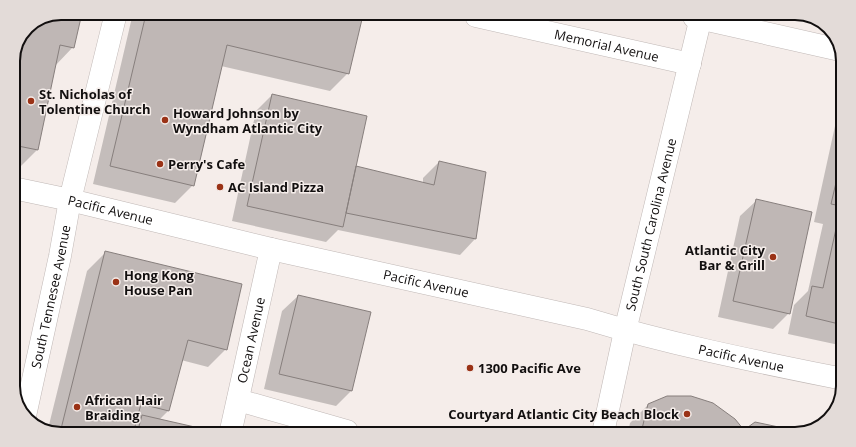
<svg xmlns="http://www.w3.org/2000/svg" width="856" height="447" viewBox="0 0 856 447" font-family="'Open Sans',sans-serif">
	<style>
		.shadow { fill: #0003 }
		.building { fill: #bfb7b5; stroke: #877f7d }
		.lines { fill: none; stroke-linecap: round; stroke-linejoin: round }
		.minor-casing { stroke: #c0b8b6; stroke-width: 23 }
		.minor { stroke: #fff; stroke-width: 22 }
		.poi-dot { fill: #9a3216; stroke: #f5edea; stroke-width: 1.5 }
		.labels { text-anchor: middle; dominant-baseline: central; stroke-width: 3; stroke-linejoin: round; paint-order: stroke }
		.street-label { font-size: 13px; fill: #120f0f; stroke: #f5edea }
		.poi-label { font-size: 13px; font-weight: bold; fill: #120f0f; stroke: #f5edea; text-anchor: start }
		.rim { fill: none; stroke: #120f0f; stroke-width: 2 }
	</style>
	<rect width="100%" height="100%" fill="#f5edea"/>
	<path class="shadow" d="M 61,13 L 80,13 L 73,47 L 54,67 L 37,150 L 17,170 L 13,169 L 13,58 L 27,27 Z
		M 133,13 L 362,15 L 348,73 L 330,91 L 221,66 L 193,185 L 175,203 L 93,184 Z
		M 272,95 L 355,167 L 423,183 L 423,178 L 439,162 L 485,173 L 475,239 L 460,255 L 338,230 L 326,242 L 232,221 L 256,111 Z
		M 842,119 L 839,345 L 788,334 L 794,305 L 808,291 L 823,224 L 814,222 L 835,126 Z
		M 756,201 L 789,313 L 773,329 L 718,317 L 740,216 Z
		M 105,253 L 226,349 L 208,367 L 181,360 L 168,411 L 159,420 L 204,430 L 48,429 L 87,271 Z
		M 298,296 L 351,391 L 336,406 L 264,389 L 282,311 Z
		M 648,405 L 744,432 L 755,423 L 800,433 L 796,434 L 628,433 L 630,423 Z"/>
	<path class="building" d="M 61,13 L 82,13 L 74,48 L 60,45 L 38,150 L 13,145 L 13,58 L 27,27 Z
		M 146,14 L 363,15 L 349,74 L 227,45 L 194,186 L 110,166 Z
		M 272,94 L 367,116 L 343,227 L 247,206 Z
		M 842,157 L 839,324 L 806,316 L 812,286 L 823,288 L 841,206 L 831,204 Z
		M 439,161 L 486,172 L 476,239 L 346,213 L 356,166 L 434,185 Z
		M 756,199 L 812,212 L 790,314 L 733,301 Z
		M 105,251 L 242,284 L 227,350 L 188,340 L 169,411 L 141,404 L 134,430 L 61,429 Z
		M 298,295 L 371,312 L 352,391 L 279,374 Z
		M 667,396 L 691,396 L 713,403 L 735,419 L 744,430 L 755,422 L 802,432 L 796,434 L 641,433 L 648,404 Z
		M 142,415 L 208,430 L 138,430 Z"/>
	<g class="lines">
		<g class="minor-casing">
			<g id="minor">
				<path id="s1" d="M 476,16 L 690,64"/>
				<path d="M 694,17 L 840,50"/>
				<path id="s2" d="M 13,188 L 70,200 L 271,249 L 587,319 C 669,344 754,361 838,378"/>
				<path d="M 238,400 L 347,431"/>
				<path id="s3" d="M 25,416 L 60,256 L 70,200 L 116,13"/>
				<path id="s4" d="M 231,430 L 271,249"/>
				<path id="s5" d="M 603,433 L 625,331 L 701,17"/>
			</g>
		</g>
		<use href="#minor" class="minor"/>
	</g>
	<g class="poi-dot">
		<circle cx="31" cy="101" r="4"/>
		<circle cx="165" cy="120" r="4"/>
		<circle cx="160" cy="164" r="4"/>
		<circle cx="220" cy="187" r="4"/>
		<circle cx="773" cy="257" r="4"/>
		<circle cx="116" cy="282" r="4"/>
		<circle cx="470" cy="368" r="4"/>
		<circle cx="77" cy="407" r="4"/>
		<circle cx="687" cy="414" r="4"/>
	</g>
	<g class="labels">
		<g class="street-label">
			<text stroke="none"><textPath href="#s1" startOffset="134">Memorial Avenue</textPath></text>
			<text stroke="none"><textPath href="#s2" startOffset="100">Pacific Avenue</textPath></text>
			<text stroke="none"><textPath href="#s5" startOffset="214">South South Carolina Avenue</textPath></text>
			<text stroke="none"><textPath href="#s2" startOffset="424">Pacific Avenue</textPath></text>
			<text stroke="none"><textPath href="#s3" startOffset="122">South Tennesee Avenue</textPath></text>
			<text stroke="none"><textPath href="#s4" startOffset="92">Ocean Avenue</textPath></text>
			<text stroke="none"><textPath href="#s2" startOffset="748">Pacific Avenue</textPath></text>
		</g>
		<g class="poi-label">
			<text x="39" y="94">St. Nicholas of<tspan x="39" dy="15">Tolentine Church</tspan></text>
			<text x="173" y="113">Howard Johnson by<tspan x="173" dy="15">Wyndham Atlantic City</tspan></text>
			<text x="168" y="164">Perry's Cafe</text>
			<text x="228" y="187">AC Island Pizza</text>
			<text x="765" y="250" text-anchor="end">Atlantic City<tspan x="765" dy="15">Bar &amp; Grill</tspan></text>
			<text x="124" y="275">Hong Kong<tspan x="124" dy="15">House Pan</tspan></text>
			<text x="478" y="368">1300 Pacific Ave</text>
			<text x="85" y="400">African Hair<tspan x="85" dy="15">Braiding</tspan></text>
			<text x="679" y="414" text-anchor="end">Courtyard Atlantic City Beach Block</text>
		</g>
	</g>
	<path d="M0 0H856V447H0ZM61 20H795A41 41 0 0 1 836 61V386A41 41 0 0 1 795 427H61A41 41 0 0 1 20 386V61A41 41 0 0 1 61 20Z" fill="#e3dbd8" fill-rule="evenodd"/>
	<path class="rim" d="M61 20H795A41 41 0 0 1 836 61V386A41 41 0 0 1 795 427H61A41 41 0 0 1 20 386V61A41 41 0 0 1 61 20Z"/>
</svg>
